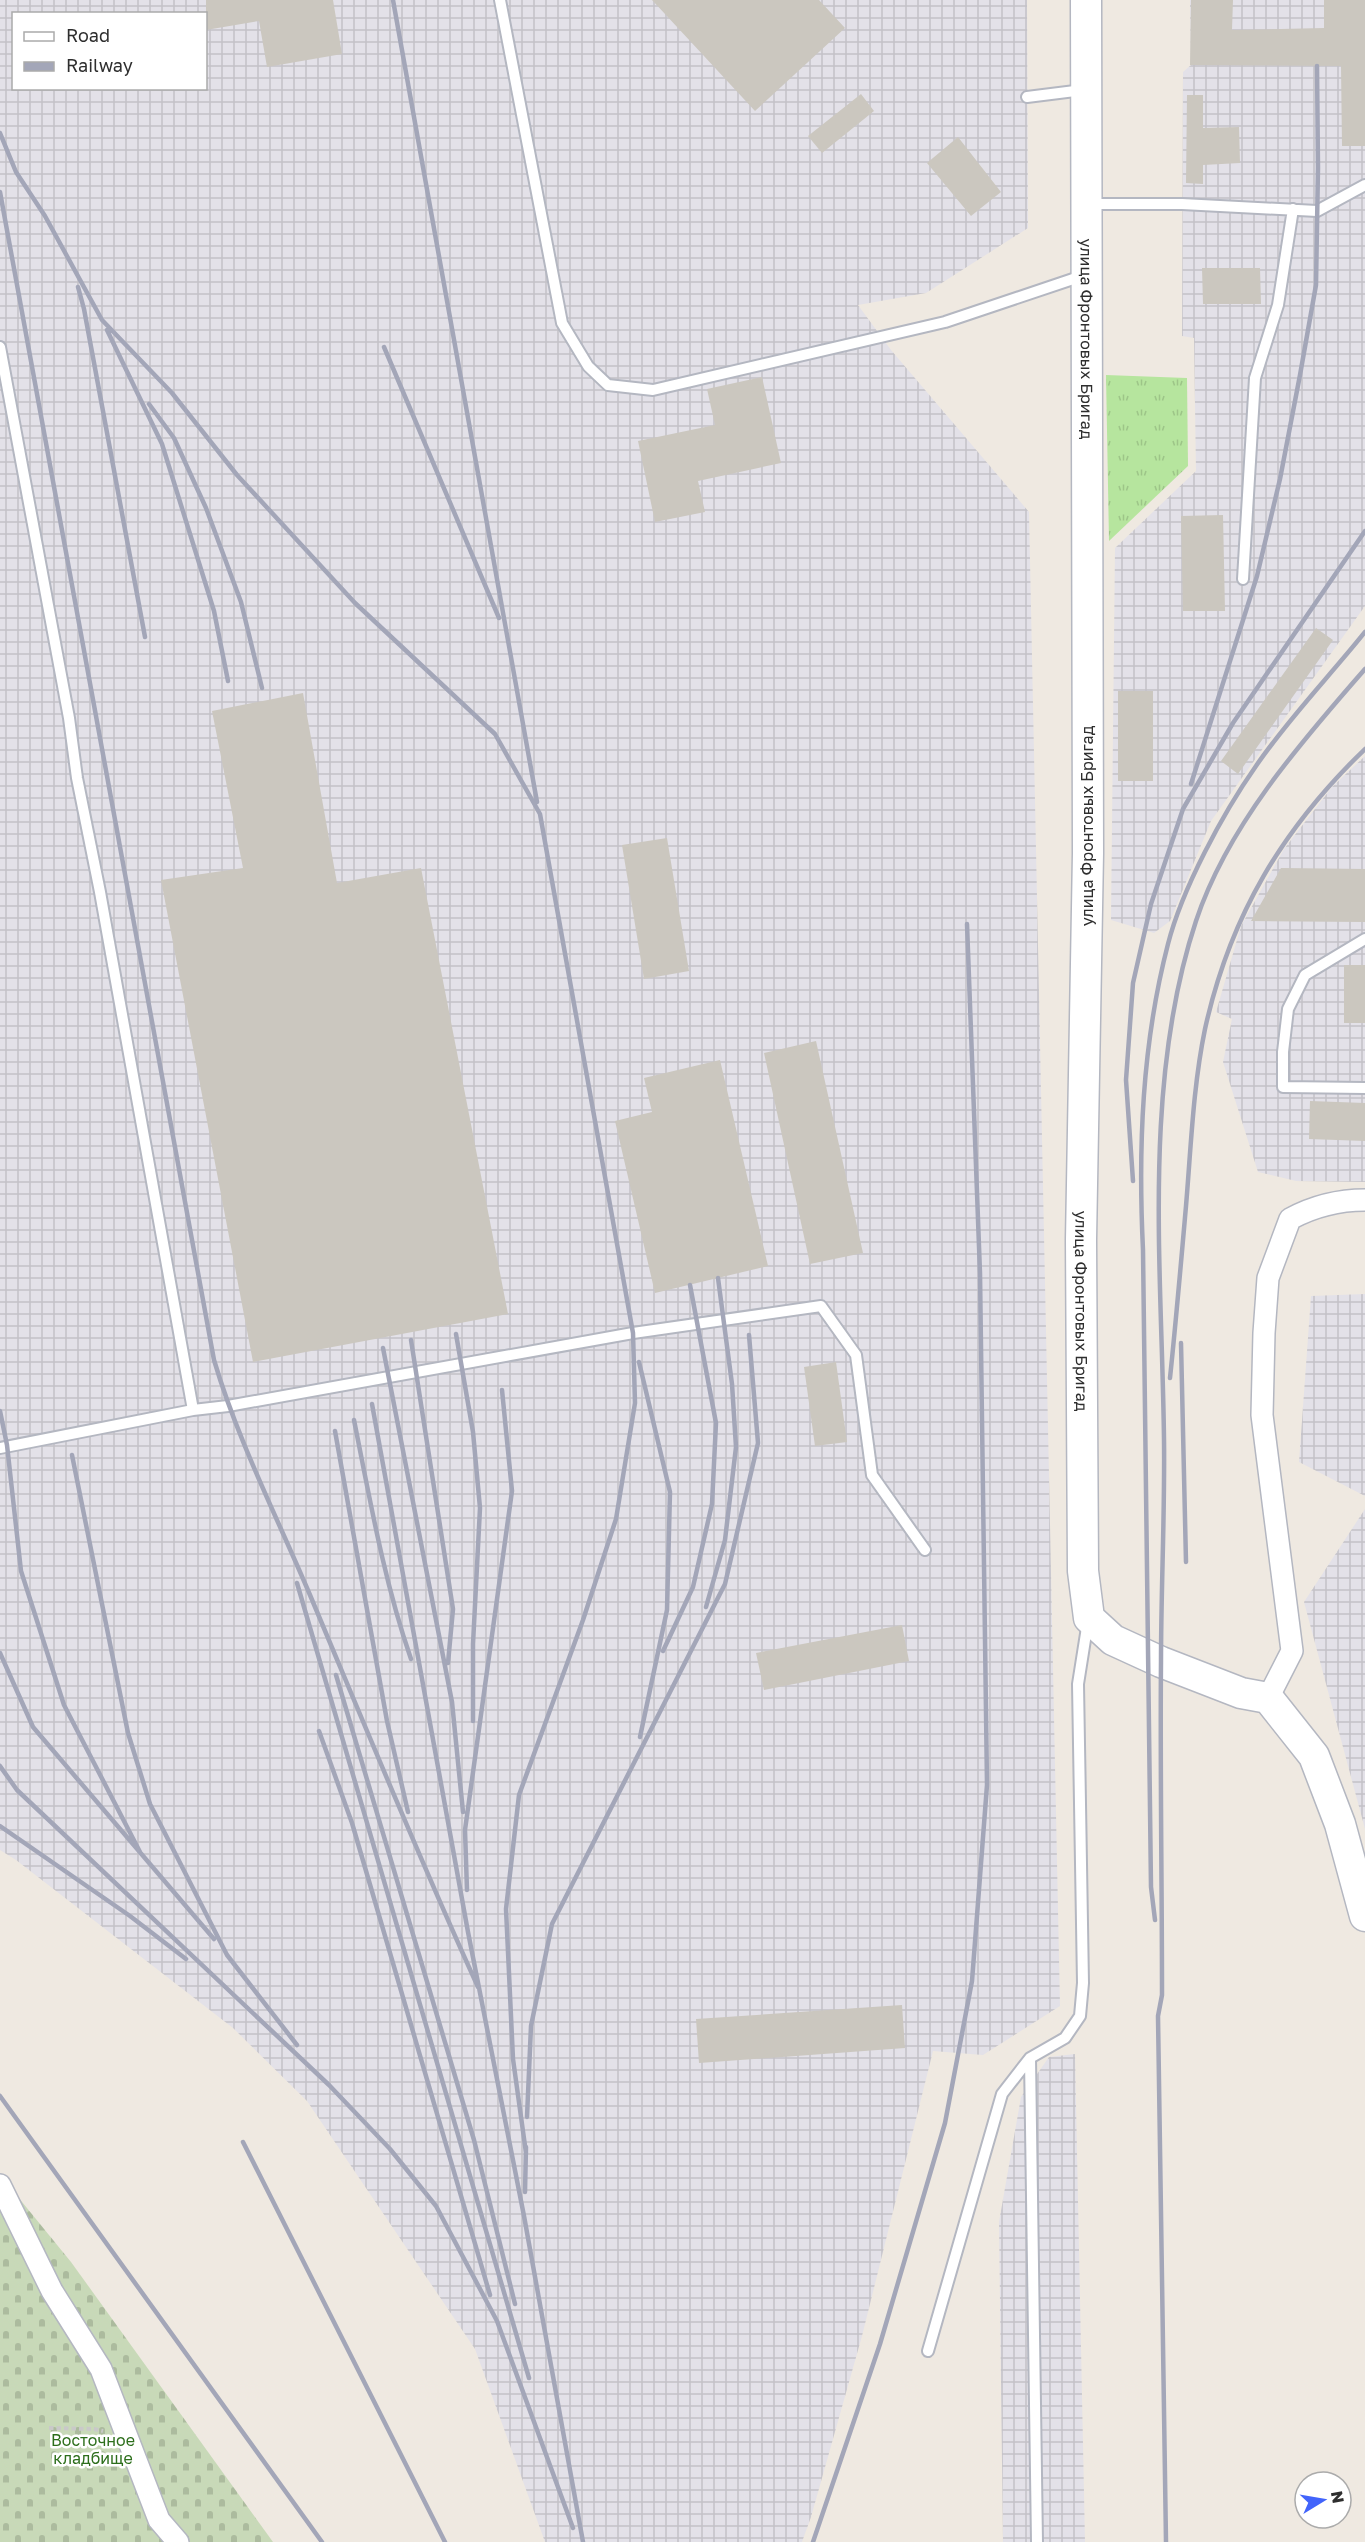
<svg xmlns="http://www.w3.org/2000/svg" width="1365" height="2542" viewBox="0 0 1365 2542" font-family="'Golos Text',sans-serif">
	<style>
		.industrial { fill: url(#industrial-grid); fill-rule: evenodd }
		.grass { fill: url(#grass-tufts) }
		.cemetery { fill: url(#cemetery-stones) }
		.building { fill: #cbc7bf }
		.lines { fill: none; stroke-linecap: round; stroke-linejoin: round }
		.lane-casing { stroke: #b4b7c1; stroke-width: 14 }
		.street-casing { stroke: #b4b7c1; stroke-width: 24 }
		.secondary-casing { stroke: #b4b7c1; stroke-width: 33 }
		.path { stroke: #c9c9c9; stroke-width: 4; stroke-dasharray: 4.5 3; stroke-linecap: butt }
		.lane { stroke: #fff; stroke-width: 10 }
		.street { stroke: #fff; stroke-width: 21 }
		.secondary { stroke: #fff; stroke-width: 30 }
		.rail { stroke: #a3a6b8; stroke-width: 4.5 }
		.labels { text-anchor: middle; dominant-baseline: central; stroke-width: 5; stroke-linejoin: round; paint-order: stroke }
		.street-label { font-size: 16px; fill: #2e2e2e; stroke: #fff }
		.park-label { font-size: 16px; fill: #2c6e1b; stroke: #fff }
	</style>
	<defs>
		<pattern id="industrial-grid" width="8" height="8" patternUnits="userSpaceOnUse" patternTransform="scale(1.5)"><rect width="8" height="8" fill="#e3e1e8"/><path d="M0 4h8M4 0v8" fill="none" stroke="#c3c1c7"/></pattern>
		<pattern id="grass-tufts" width="24" height="20" patternUnits="userSpaceOnUse" patternTransform="scale(1.5)"><rect width="24" height="20" fill="#b6e59e"/><path d="M3 7l-1-3M5 7V3M7 7l1-3M15 17l-1-3M17 17v-4M19 17l1-3" fill="none" stroke="#9dc588"/></pattern>
		<pattern id="cemetery-stones" width="16" height="16" patternUnits="userSpaceOnUse" patternTransform="scale(1.5)"><rect width="16" height="16" fill="#c8d9b8"/><path d="M2 7V4a2 2 0 0 1 4 0v3zM10 15v-3a2 2 0 0 1 4 0v3z" fill="#acbb9e"/></pattern>
	</defs>
	<rect width="100%" height="100%" fill="#efe9e1"/>
	<path class="industrial" d="M 0,0 L 1027,0 L 1028,228 L 926,293 L 858,305 L 891,350 L 1029,512 L 1060,2006 L 983,2055 L 933,2051 L 862,2336 L 811,2517 L 802,2542 L 545,2542 L 475,2349 L 307,2101 L 233,2028 L 16,1860 L 0,1850 ZM 14,14 L 206,14 L 206,88 L 14,88 Z
		M 1190,0 L 1365,0 L 1365,606 L 1211,821 L 1170,921 L 1154,933 L 1111,920 L 1115,548 L 1196,471 L 1194,338 L 1182,336 L 1183,72 L 1191,65 Z
		M 1365,756 L 1365,1182 L 1296,1181 L 1258,1172 L 1223,1062 L 1232,1019 L 1216,1012 L 1241,926 L 1284,849 L 1332,787 Z
		M 1365,1294 L 1365,1496 L 1299,1462 L 1311,1296 Z
		M 1365,1509 L 1365,1829 L 1304,1602 Z
		M 1075,2054 L 1085,2542 L 1003,2542 L 999,2222 L 1021,2097 L 1049,2057 Z"/>
	<path class="grass" d="M 1106,375 L 1187,378 L 1188,466 L 1109,541 Z"/>
	<path class="cemetery" d="M 0,2175 L 71,2262 L 273,2542 L 0,2542 Z"/>
	<path class="building" d="M 206,0 L 333,0 L 342,54 L 267,67 L 259,21 L 206,30 Z
		M 652,0 L 819,0 L 845,28 L 755,111 Z
		M 1191,0 L 1233,0 L 1232,30 L 1324,28 L 1324,0 L 1365,0 L 1365,146 L 1342,146 L 1341,66 L 1190,65 Z
		M 861,94 L 874,111 L 822,153 L 808,136 Z
		M 1187,95 L 1203,95 L 1203,128 L 1239,127 L 1240,163 L 1203,165 L 1203,184 L 1186,183 Z
		M 958,137 L 1001,192 L 971,216 L 927,163 Z
		M 1202,268 L 1260,268 L 1261,304 L 1203,304 Z
		M 762,377 L 781,463 L 698,481 L 705,512 L 655,522 L 638,441 L 715,425 L 707,389 Z
		M 1223,515 L 1225,611 L 1183,611 L 1181,516 Z
		M 1316,628 L 1333,640 L 1238,774 L 1221,761 Z
		M 1118,691 L 1153,691 L 1153,781 L 1118,781 Z
		M 303,693 L 337,883 L 421,868 L 508,1314 L 253,1362 L 161,880 L 243,868 L 212,711 Z
		M 667,838 L 689,971 L 644,979 L 622,845 Z
		M 1281,868 L 1365,869 L 1365,922 L 1251,921 Z
		M 1344,965 L 1365,965 L 1365,1023 L 1344,1023 Z
		M 816,1041 L 863,1253 L 810,1264 L 764,1053 Z
		M 720,1060 L 768,1266 L 655,1293 L 615,1121 L 652,1112 L 644,1078 Z
		M 1310,1101 L 1365,1103 L 1365,1141 L 1309,1139 Z
		M 836,1362 L 847,1442 L 815,1446 L 804,1367 Z
		M 902,1625 L 909,1661 L 764,1690 L 756,1653 Z
		M 902,2005 L 905,2048 L 699,2063 L 696,2019 Z"/>
	<g class="lines">
		<g class="lane-casing">
			<path id="lane" d="M 500,0 L 562,323 L 588,366 L 608,385 L 653,390 L 945,322 L 1085,275
				M 1027,97 L 1083,90
				M 1089,204 L 1182,204 L 1317,211 L 1365,185
				M 0,347 L 69,718 L 77,778 L 100,892 L 193,1410
				M 1243,579 L 1255,378 L 1278,305 L 1293,209
				M 1365,939 L 1305,975 L 1288,1009 L 1283,1052 L 1283,1087 L 1365,1088
				M 0,1448 L 193,1410 L 228,1406 L 633,1333 L 821,1306 L 856,1355 L 872,1475 L 925,1550
				M 1030,2058 L 1037,2542
				M 928,2351 L 1002,2094 L 1030,2058 L 1065,2038 L 1080,2016 L 1083,1983 L 1078,1684 L 1088,1621"/>
		</g>
		<g class="street-casing">
			<path id="street" d="M 1268,1698 L 1292,1651 L 1262,1415 L 1264,1333 L 1268,1278 L 1290,1219 C 1314,1206 1338,1200 1365,1200
				M 0,2185 L 52,2291 L 101,2369 L 159,2520 L 178,2542"/>
		</g>
		<g class="secondary-casing">
			<g id="secondary">
				<path id="s1" d="M 1086,0 L 1088,853 L 1081,1240 L 1083,1571 L 1089,1618 L 1113,1640 L 1161,1662 L 1241,1693 L 1268,1698 L 1314,1756 L 1340,1824 L 1365,1916"/>
			</g>
		</g>
		<path class="path" d="M 49,2428 L 94,2429 L 103,2431"/>
		<use href="#lane" class="lane"/>
		<use href="#street" class="street"/>
		<use href="#secondary" class="secondary"/>
		<path class="rail" d="M 393,0 L 537,802
			M 0,133 L 16,172 L 45,216 L 102,320 L 172,393 L 237,475 L 355,603 L 495,734 L 540,814 L 633,1333 L 635,1403 L 616,1519 L 583,1620 L 519,1795 L 506,1909 L 513,2059 L 526,2153
			M 0,192 L 214,1360 C 238,1441 277,1517 310,1595 C 365,1726 419,1858 478,1987
			M 78,287 L 84,309 L 145,637
			M 107,330 L 162,444 L 214,611 L 228,681
			M 384,347 L 499,618
			M 149,404 L 174,438 L 206,508 L 241,602 L 262,688
			M 1191,784 L 1257,576 L 1280,479 L 1300,375 L 1316,285 L 1318,168 L 1317,66
			M 1133,1181 L 1126,1080 L 1133,983 L 1151,904 L 1183,809 L 1233,723 L 1365,531
			M 456,1334 L 473,1432 L 480,1508 L 473,1644 L 473,1721
			M 411,1340 L 453,1609 L 448,1663
			M 1181,1343 L 1186,1562
			M 383,1348 L 452,1702 L 463,1812
			M 639,1362 L 670,1492 L 667,1610 L 640,1737
			M 1170,1378 C 1176,1321 1181,1263 1186,1206 C 1191,1147 1193,1087 1205,1029 C 1230,916 1282,829 1365,749
			M 372,1404 L 468,1932 L 524,2216 L 583,2542
			M 0,1411 L 7,1445 L 21,1571 L 64,1705 L 140,1852
			M 354,1420 C 370,1500 384,1581 411,1659
			M 335,1431 L 387,1721 L 408,1812
			M 72,1455 L 128,1733 L 150,1804 L 227,1955 L 297,2045
			M 297,1583 L 529,2378
			M 706,1607 L 725,1540 L 736,1447 L 732,1384 L 718,1278
			M 663,1651 L 693,1587 L 712,1504 L 716,1423 L 690,1285
			M 0,1653 L 33,1727 L 214,1939
			M 336,1675 L 474,2140 L 515,2304
			M 319,1731 L 352,1823 L 490,2295
			M 0,1766 L 17,1790 L 329,2085 L 390,2149 L 436,2206 L 497,2321 L 573,2528
			M 0,1826 L 130,1916 L 186,1959
			M 467,1890 L 465,1830 L 512,1491 L 502,1390
			M 1155,1920 L 1151,1887 L 1143,1250 C 1138,1147 1142,1044 1168,944 C 1182,889 1223,813 1256,766 C 1288,719 1329,677 1365,632
			M 0,2096 L 322,2542
			M 527,2117 L 531,2026 L 552,1924 L 725,1584 L 758,1443 L 749,1335
			M 243,2142 L 445,2542
			M 525,2192 L 526,2147
			M 813,2542 L 880,2344 L 945,2123 L 972,1981 L 987,1785 L 980,1273 L 967,924
			M 1166,2542 L 1158,2016 L 1162,1995 C 1162,1883 1160,1772 1161,1661 C 1161,1587 1165,1513 1164,1439 C 1162,1270 1142,1084 1196,921 C 1227,827 1300,743 1365,669"/>
	</g>
	<g class="labels">
		<g class="street-label">
			<text stroke="none"><textPath href="#s1" startOffset="339">улица Фронтовых Бригад</textPath></text>
			<text transform="translate(1087 826) rotate(-90)">улица Фронтовых Бригад</text>
			<text stroke="none"><textPath href="#s1" startOffset="1311">улица Фронтовых Бригад</textPath></text>
		</g>
		<g class="park-label">
			<text x="93" y="2440">Восточное<tspan x="93" dy="18">кладбище</tspan></text>
		</g>
	</g>
	<rect x="12" y="12" width="195" height="78" fill="#ffffff" stroke="#ababab" stroke-width="1.5"/>
	<rect x="24" y="32" width="30" height="9" fill="#ffffff" stroke="#ababab" stroke-width="1.5"/>
	<text x="66" y="42" font-size="18" fill="#2e2e2e">Road</text>
	<rect x="24" y="62" width="30" height="9" fill="#a3a6b8" stroke="#ababab" stroke-width="1.5"/>
	<text x="66" y="72" font-size="18" fill="#2e2e2e">Railway</text>
	<g transform="translate(1323 2500) rotate(79)"><circle r="28" fill="#ffffff" stroke="#ababab" stroke-width="1.5"/>
	<path d="M0-4.5L10 22L0 15L-10 22Z" fill="#4264fb"/>
	<text y="-9" font-size="16" font-weight="bold" text-anchor="middle" fill="#2e2e2e">N</text>
	</g>
</svg>
